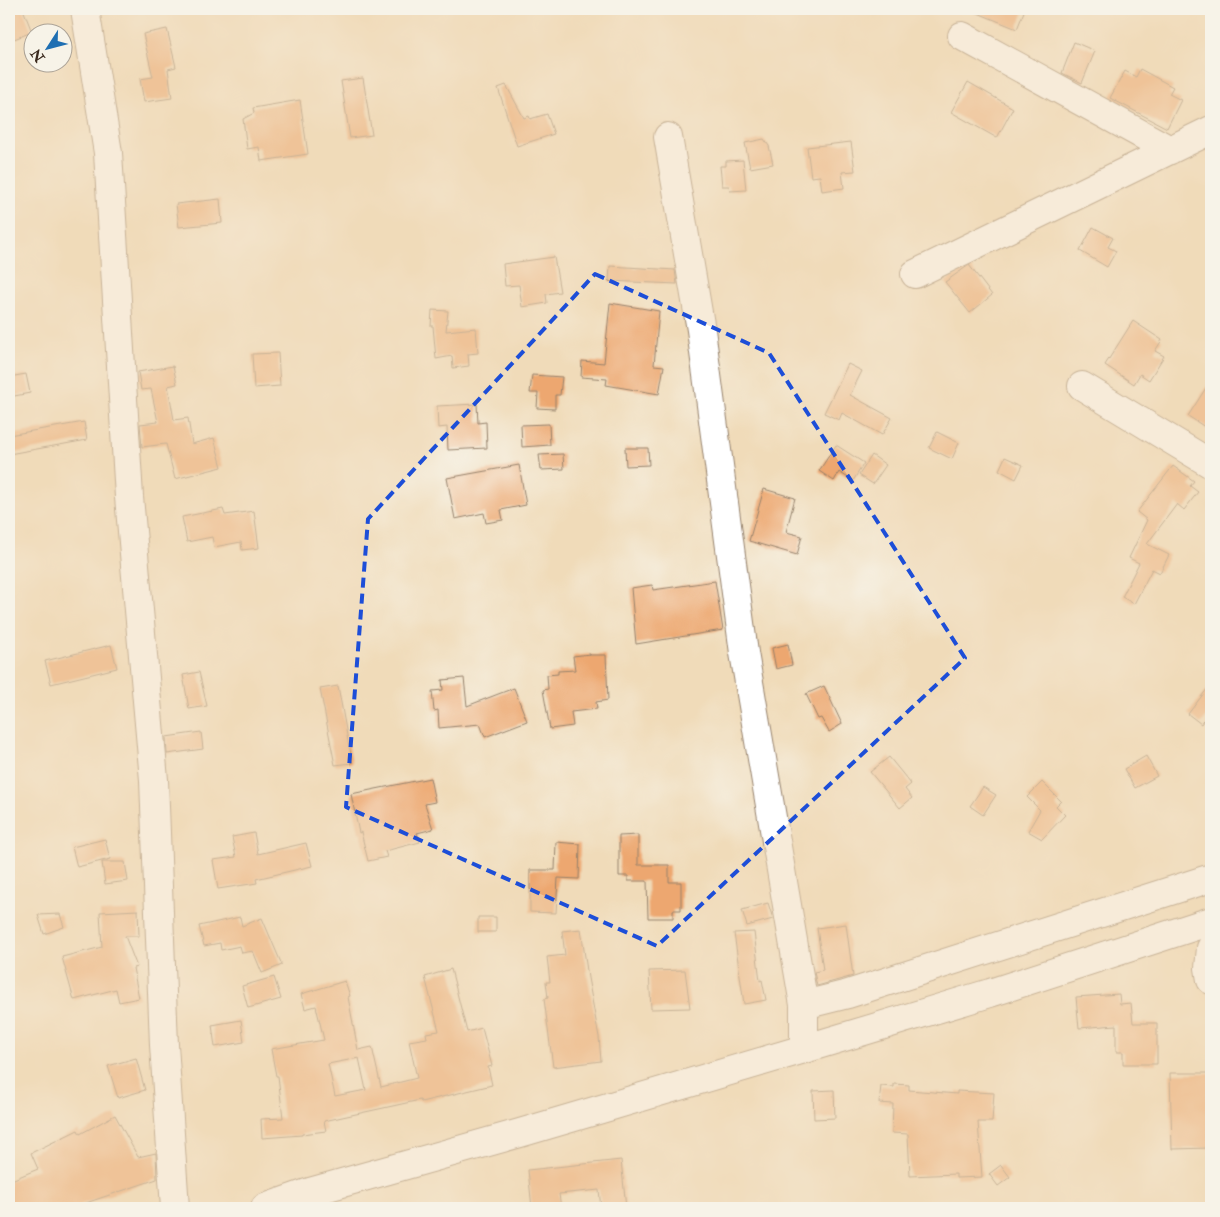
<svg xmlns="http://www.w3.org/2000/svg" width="1220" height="1217" viewBox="0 0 1220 1217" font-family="'IM FELL Double Pica',serif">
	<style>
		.building { fill: #eda76f; fill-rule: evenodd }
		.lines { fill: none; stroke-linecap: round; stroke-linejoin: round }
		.minor-casing { stroke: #96826c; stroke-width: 30 }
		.minor { stroke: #fff; stroke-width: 28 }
		.marked { fill: none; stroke: #1d4ed8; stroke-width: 4; stroke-dasharray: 10 6; stroke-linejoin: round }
	</style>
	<rect width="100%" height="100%" fill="#f7f3e8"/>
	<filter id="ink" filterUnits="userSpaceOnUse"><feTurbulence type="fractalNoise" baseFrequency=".02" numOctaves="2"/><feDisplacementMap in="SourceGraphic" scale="10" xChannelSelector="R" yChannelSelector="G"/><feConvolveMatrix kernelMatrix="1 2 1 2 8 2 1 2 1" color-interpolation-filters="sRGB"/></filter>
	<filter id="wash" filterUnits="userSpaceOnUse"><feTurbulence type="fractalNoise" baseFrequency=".0096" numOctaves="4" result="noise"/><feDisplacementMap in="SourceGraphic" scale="20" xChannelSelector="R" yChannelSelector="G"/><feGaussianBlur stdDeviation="1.12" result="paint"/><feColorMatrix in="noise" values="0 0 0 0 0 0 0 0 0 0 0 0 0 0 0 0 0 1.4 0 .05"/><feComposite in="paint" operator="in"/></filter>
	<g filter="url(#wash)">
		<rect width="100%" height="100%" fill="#f0dbb9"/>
		<g id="blocks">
			<path class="building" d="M 9,9 L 23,9 L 32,32 L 9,41 Z
				M 968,9 L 1025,9 L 1017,29 Z
				M 167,29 L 176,67 L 168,69 L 172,98 L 144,102 L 140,79 L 153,77 L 143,34 Z
				M 1074,42 L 1095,51 L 1082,83 L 1062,73 Z
				M 1140,69 L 1173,87 L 1169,94 L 1181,100 L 1167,128 L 1110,98 L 1125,71 L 1136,77 Z
				M 363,78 L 372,135 L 350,138 L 341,81 Z
				M 968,82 L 1013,108 L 997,138 L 951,112 Z
				M 506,85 L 524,118 L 529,116 L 530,119 L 547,114 L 554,134 L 517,146 L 498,88 Z
				M 300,100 L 308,154 L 261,161 L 259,147 L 247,149 L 243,119 L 254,113 L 253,108 Z
				M 764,139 L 769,146 L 773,164 L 750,168 L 745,143 Z
				M 851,142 L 855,171 L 842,172 L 844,188 L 822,191 L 820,176 L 811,177 L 807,147 Z
				M 743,160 L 746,190 L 730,191 L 729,186 L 722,186 L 720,166 L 726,166 L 726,161 Z
				M 220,199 L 222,223 L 179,227 L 176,204 Z
				M 1093,227 L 1113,238 L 1108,247 L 1116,251 L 1107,267 L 1080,251 Z
				M 554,257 L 560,292 L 546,294 L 547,303 L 522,307 L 519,285 L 505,286 L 503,264 Z
				M 969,265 L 992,295 L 970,313 L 945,282 Z
				M 610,266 L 675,270 L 677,284 L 609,281 Z
				M 610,303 L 659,311 L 654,365 L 664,366 L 659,394 L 606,385 L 607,379 L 581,377 L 582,361 L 604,363 Z
				M 432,310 L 448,311 L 446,331 L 476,328 L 478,353 L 468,354 L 469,366 L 453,368 L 452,356 L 436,359 L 433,326 L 431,326 Z
				M 1133,321 L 1162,340 L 1155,351 L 1164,356 L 1149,380 L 1140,374 L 1134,384 L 1105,365 Z
				M 278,353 L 280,386 L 254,388 L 252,354 Z
				M 848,364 L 862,371 L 850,395 L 892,418 L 882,435 L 842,413 L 839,420 L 824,413 Z
				M 173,366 L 177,384 L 168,386 L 174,420 L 188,418 L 192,444 L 214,438 L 222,467 L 175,479 L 166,444 L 142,447 L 140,424 L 158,422 L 151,389 L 141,390 L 138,372 Z
				M 26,374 L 30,393 L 9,397 L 9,377 Z
				M 532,375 L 562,377 L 560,395 L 555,395 L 555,409 L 537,408 L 538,393 L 530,393 Z
				M 1211,380 L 1211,431 L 1188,416 Z
				M 477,404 L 478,423 L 486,422 L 487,448 L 448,450 L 447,427 L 438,428 L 437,406 Z
				M 84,422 L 87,440 L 9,454 L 9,435 Z
				M 549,424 L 550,445 L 522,447 L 521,425 Z
				M 937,432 L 959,443 L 952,459 L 929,448 Z
				M 836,445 L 864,463 L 853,481 L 839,472 L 834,481 L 819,471 Z
				M 625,448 L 648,448 L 649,465 L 626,466 Z
				M 563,454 L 564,469 L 541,470 L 539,455 Z
				M 872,455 L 886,465 L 873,484 L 859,475 Z
				M 1005,457 L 1023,465 L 1016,479 L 999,470 Z
				M 519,465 L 526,505 L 501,510 L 503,520 L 486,523 L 484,513 L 455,519 L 447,478 Z
				M 1173,466 L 1194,481 L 1190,486 L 1198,492 L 1184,510 L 1177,504 L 1147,544 L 1169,555 L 1160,573 L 1152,569 L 1134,604 L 1122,597 L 1139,563 L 1129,558 L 1147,520 L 1137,512 Z
				M 764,489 L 795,498 L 786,532 L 802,536 L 797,555 L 749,541 Z
				M 223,509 L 225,515 L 254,511 L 259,548 L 242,550 L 241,542 L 214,547 L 212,537 L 187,542 L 182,517 Z
				M 715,581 L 723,630 L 636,644 L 631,588 L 652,585 L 653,590 Z
				M 788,644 L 792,665 L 776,669 L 772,648 Z
				M 111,645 L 117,668 L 51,684 L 45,661 Z
				M 590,654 L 590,655 L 606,655 L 608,700 L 596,702 L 597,709 L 571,712 L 573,726 L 550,729 L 543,690 L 548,689 L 547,675 L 558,674 L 558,671 L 575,670 L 573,656 Z
				M 199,672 L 207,706 L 189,709 L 183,675 Z
				M 464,678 L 467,706 L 514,688 L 527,721 L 485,737 L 480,724 L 439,728 L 438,710 L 434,711 L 432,691 L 443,690 L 442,680 Z
				M 1211,684 L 1211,710 L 1201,724 L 1188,714 Z
				M 338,686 L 352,763 L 335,765 L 320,689 Z
				M 824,686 L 842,724 L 829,732 L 821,718 L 818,719 L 806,694 Z
				M 201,732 L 203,749 L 167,754 L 166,737 Z
				M 1146,756 L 1157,776 L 1135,788 L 1124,769 Z
				M 889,757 L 911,784 L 905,789 L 912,798 L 900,808 L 870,772 Z
				M 430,778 L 435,802 L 425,804 L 433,829 L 417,833 L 420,842 L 385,851 L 387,857 L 368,861 L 361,832 L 359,833 L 351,794 Z
				M 1042,782 L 1061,801 L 1056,806 L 1065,815 L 1042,839 L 1028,831 L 1040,810 L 1027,797 Z
				M 983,787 L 996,795 L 983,815 L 970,806 Z
				M 254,833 L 258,854 L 306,843 L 312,866 L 256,879 L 257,883 L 218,889 L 213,860 L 236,857 L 232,837 Z
				M 638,835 L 638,865 L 669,865 L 669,882 L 681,882 L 681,910 L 673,910 L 673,918 L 648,918 L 647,881 L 628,881 L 628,876 L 619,876 L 619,836 Z
				M 105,839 L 110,859 L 77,867 L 72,847 Z
				M 556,842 L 580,844 L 579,879 L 558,878 L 556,913 L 530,912 L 530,870 L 555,870 Z
				M 102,862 L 125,862 L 128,881 L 105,884 Z
				M 768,903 L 773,919 L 747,926 L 742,910 Z
				M 138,910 L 139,936 L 125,936 L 137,967 L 133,968 L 139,998 L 119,1002 L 116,989 L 74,1000 L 62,957 L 102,947 L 100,912 Z
				M 60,914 L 64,927 L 44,934 L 38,915 Z
				M 240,917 L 242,926 L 262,918 L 282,965 L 262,973 L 253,951 L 242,953 L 240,946 L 221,950 L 220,943 L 204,946 L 199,926 Z
				M 478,917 L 496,917 L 496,932 L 478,932 Z
				M 846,924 L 853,976 L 817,986 L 814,972 L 823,970 L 817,928 Z
				M 581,929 L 588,978 L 599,1037 L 601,1061 L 553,1067 L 544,999 L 548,998 L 546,982 L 550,982 L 547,957 L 565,955 L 562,931 Z
				M 754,932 L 760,981 L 762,980 L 766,1000 L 744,1004 L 734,933 Z
				M 451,969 L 467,1032 L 482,1028 L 492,1066 L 488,1067 L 492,1085 L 421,1102 L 420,1100 L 324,1121 L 326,1131 L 302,1134 L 302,1135 L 262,1138 L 261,1119 L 283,1118 L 278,1076 L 276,1076 L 271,1049 L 324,1040 L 316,1006 L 305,1009 L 301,994 L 345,981 L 350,996 L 348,997 L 358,1050 L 372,1047 L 381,1087 L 417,1078 L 409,1041 L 427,1038 L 426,1033 L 439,1031 L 425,977 ZM 359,1058 L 366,1090 L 335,1096 L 328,1064 Z
				M 685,970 L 690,1008 L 651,1009 L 649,971 Z
				M 274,977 L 281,999 L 248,1008 L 242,986 Z
				M 1119,994 L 1120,1004 L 1131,1003 L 1133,1023 L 1157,1023 L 1157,1064 L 1123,1064 L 1123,1052 L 1116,1052 L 1116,1025 L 1079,1028 L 1076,997 Z
				M 241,1020 L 244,1042 L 215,1047 L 212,1025 Z
				M 136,1058 L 145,1090 L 118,1098 L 108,1066 Z
				M 1170,1073 L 1211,1073 L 1211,1148 L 1172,1149 Z
				M 894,1084 L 909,1085 L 909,1090 L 957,1094 L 957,1091 L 994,1093 L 992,1122 L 978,1122 L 982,1177 L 956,1178 L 956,1174 L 910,1176 L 908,1134 L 892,1133 L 893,1104 L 879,1103 L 881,1086 L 894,1087 Z
				M 834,1090 L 835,1118 L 814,1119 L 813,1091 Z
				M 115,1115 L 138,1157 L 156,1153 L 157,1179 L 71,1208 L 9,1208 L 9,1181 L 38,1169 L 31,1153 L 78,1130 L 80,1134 Z
				M 621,1160 L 626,1208 L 601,1208 L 599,1190 L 559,1194 L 561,1208 L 532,1208 L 528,1170 Z
				M 1001,1165 L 1010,1177 L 998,1186 L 989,1174 Z"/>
		</g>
	</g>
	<g filter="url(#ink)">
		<use href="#blocks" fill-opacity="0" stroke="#96826c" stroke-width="1"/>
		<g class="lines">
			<g class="minor-casing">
				<path id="minor" d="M 85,9 L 108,153 L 129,497 L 154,780 L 164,1045 L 175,1208
					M 962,36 L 1170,150
					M 668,137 L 701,330 L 744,653 L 804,1005 L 804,1049
					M 915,274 L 1211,130
					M 1082,386 L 1211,464
					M 1211,948 L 1209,968 L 1211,980
					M 804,1005 L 848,994 L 1211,878
					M 265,1208 L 310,1192 L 520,1133 L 804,1049 L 990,993 L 1211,921"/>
			</g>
			<use href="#minor" class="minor"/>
		</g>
	</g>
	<path d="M0 0H1220V1217H0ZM 595,274 L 769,353 L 965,658 L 657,946 L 346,807 L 368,519 Z" fill="#f0dbb9" fill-opacity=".55" fill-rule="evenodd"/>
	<path class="marked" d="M 595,274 L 769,353 L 965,658 L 657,946 L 346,807 L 368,519 Z"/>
	<rect width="1220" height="1217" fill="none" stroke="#f7f3e8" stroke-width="30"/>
	<g transform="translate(48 48) rotate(234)"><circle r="24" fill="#f7f3e8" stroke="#aca397"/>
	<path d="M0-4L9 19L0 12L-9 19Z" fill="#1f6fb2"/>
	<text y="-8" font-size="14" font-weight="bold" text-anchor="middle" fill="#3b2a1e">N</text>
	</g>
</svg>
